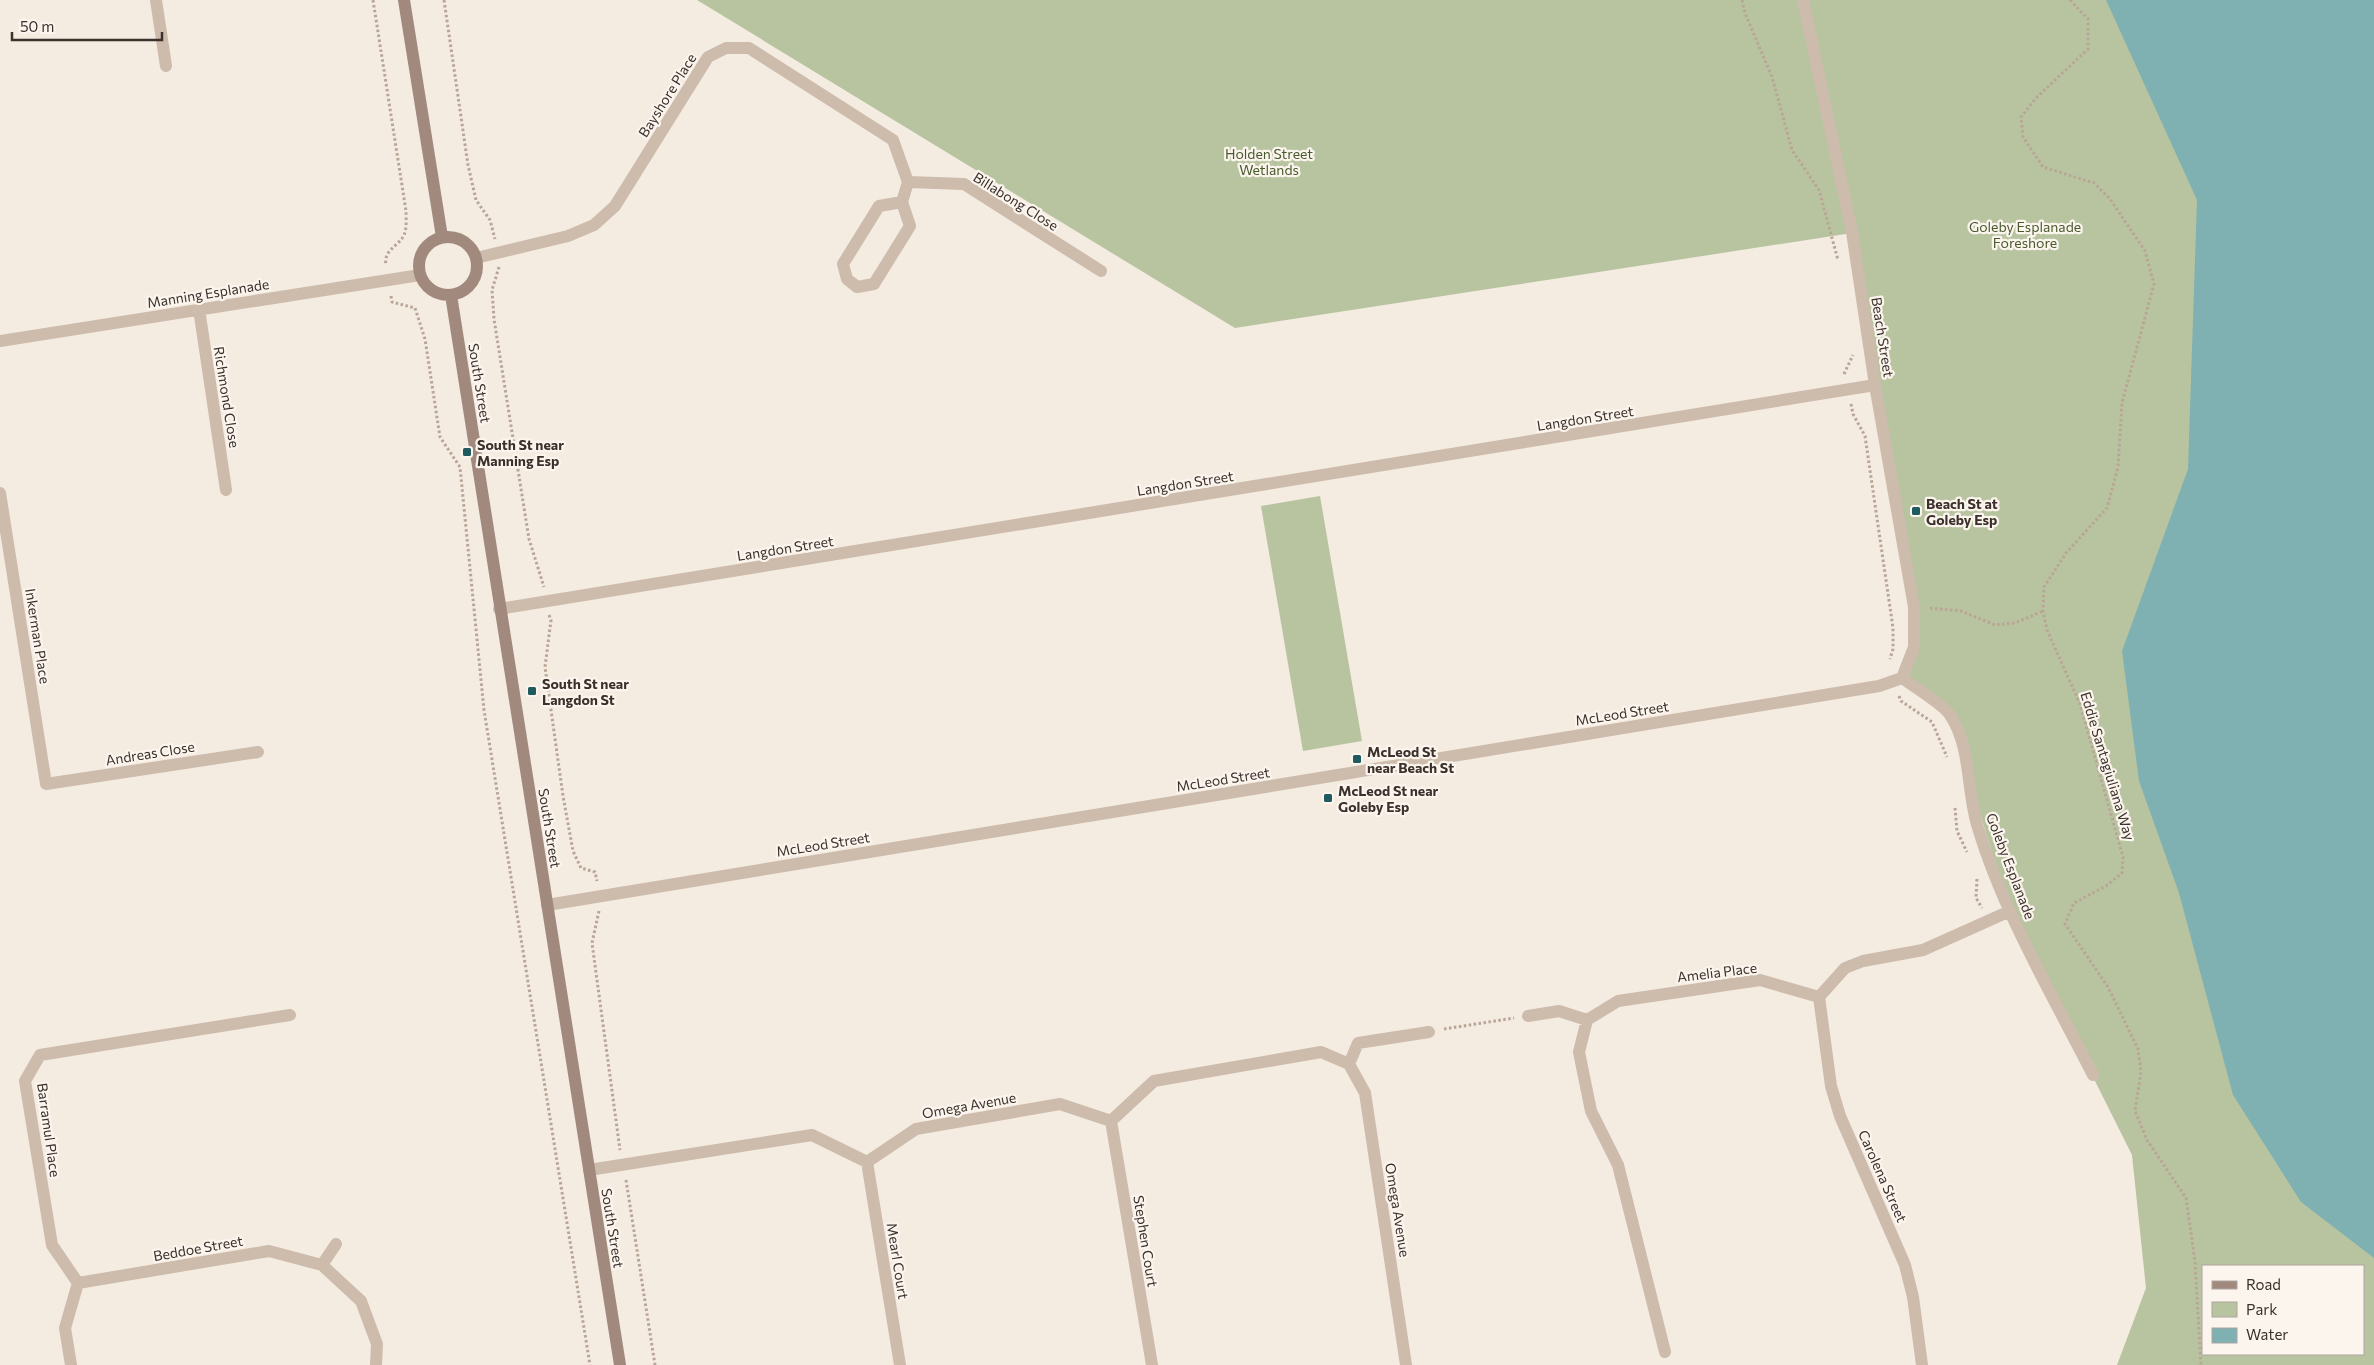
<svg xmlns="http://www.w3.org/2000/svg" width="2374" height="1365" viewBox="0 0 2374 1365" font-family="Commissioner,sans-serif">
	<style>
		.green { fill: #b8c4a0; fill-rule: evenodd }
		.water { fill: #7fb0b2 }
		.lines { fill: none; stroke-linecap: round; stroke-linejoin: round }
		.path { stroke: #b9a596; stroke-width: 3; stroke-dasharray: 2.5 2.5; stroke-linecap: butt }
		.street { stroke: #cdbbac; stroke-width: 12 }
		.secondary { stroke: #a18a7d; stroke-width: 12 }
		.poi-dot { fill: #1f5a5e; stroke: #fbf5ee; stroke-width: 2 }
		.labels { text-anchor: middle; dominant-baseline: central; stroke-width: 4.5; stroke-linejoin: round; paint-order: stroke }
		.street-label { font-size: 14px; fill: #3b302b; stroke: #fbf5ee }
		.park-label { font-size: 14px; fill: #4a5a2e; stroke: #fbf5ee }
		.poi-label { font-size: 14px; font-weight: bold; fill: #3b302b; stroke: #fbf5ee; text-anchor: start }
	</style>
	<rect width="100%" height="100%" fill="#f4ebe1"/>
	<path class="green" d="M 697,0 L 2374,0 L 2374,1365 L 2117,1365 L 2146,1288 L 2132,1155 L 2010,911 L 1949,713 L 1902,678 L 1914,647 L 1914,607 L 1852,233 L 1235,328 ZM 2203,1266 L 2363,1266 L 2363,1354 L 2203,1354 Z
		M 1320,496 L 1362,741 L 1303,751 L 1261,506 Z"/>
	<path class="water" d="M 2106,0 L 2374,0 L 2374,1258 L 2301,1202 L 2233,1095 L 2179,893 L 2139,781 L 2122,651 L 2188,469 L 2197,200 Z"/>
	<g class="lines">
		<path class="path" d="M 373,0 L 406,211 C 406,218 407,229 404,235 C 399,246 383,250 386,265
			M 444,0 L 468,165 L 476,200 L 490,220 L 495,239
			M 1742,0 L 1745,13 L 1772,77 L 1792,150 L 1819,190 L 1838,260
			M 2070,0 L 2088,19 L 2088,49 L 2036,98 L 2021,117 L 2023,137 L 2043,167 L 2094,183 L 2110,199 L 2145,251 L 2154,284 L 2122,403 L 2118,467 L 2107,508 L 2066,553 L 2044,587 L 2043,611 L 2047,630 L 2080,704 L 2123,857 L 2122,873 L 2106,886 L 2074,903 L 2065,924 L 2108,987 L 2138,1049 L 2141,1072 L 2135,1111 L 2147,1140 L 2186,1198 L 2195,1262 L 2201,1365
			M 499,267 L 492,290 L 494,319 L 529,539 L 544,587
			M 391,296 L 392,302 L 415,308 L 425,339 L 440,437 L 460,467 L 484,710 L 590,1365
			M 1844,374 L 1853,355
			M 1851,404 L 1853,414 L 1865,436 L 1893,628 L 1893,649 L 1890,659
			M 1930,608 L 1961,611 L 1995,625 L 2015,623 L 2043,611
			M 549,615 L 551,620 L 545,667 L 563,796 L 573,851 L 581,868 L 595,872 L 597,881
			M 1899,696 L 1901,701 L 1932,722 L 1947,757
			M 1955,808 L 1957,831 L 1967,852
			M 1977,879 L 1976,898 L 1982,908
			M 599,911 L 592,943 L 620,1150
			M 1444,1029 L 1514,1018
			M 626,1180 L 655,1365"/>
		<path class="street" d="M 156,0 L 166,66
			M 1803,0 L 1852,232 L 1875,385 L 1914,607 L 1914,647 L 1902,678
			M 908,182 L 964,184 L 1101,271
			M 476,258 L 568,236 L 594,225 L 615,206 L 708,57 L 726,48 L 749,48 L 893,140 L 908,182 L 902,202 L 910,226 L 874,284 L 857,287 L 847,279 L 843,264 L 879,206 L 902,202
			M 199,309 L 226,490
			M 0,341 L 420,275
			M 0,493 L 46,784 L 258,752
			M 499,609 L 1875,385
			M 1902,678 C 1913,686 1944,705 1950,715 C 1972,748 1966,791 1978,828 C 2004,914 2052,994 2093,1075
			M 547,905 L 1879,686 L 1902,678
			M 1819,997 L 1831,1086 L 1840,1116 L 1905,1265 L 1913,1297 L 1922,1365
			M 1528,1016 L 1559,1011 L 1587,1020
			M 1349,1064 L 1358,1043 L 1429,1032
			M 1111,1121 L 1152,1365
			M 867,1162 L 900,1365
			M 589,1170 L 812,1135 L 867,1162 L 916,1129 L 1060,1104 L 1111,1121 L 1154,1081 L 1321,1052 L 1349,1064 L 1365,1093 L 1406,1365
			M 322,1265 L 336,1244
			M 78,1283 L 269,1251 L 322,1265 L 361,1301 L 377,1344 L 376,1365
			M 1665,1352 L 1618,1165 L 1591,1111 L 1579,1052 L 1587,1020 L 1618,1001 L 1760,980 L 1819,997 L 1845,968 L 1863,961 L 1923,950 L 2010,911
			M 71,1365 L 65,1328 L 78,1283 L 52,1245 L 25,1081 L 40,1055 L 290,1015"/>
		<path class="secondary" d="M 404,0 L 442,237
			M419 266a29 29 0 1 1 58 0a29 29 0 1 1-58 0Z
			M 451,295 L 620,1365"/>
	</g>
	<g class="poi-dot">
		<rect x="462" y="447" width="10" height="10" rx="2.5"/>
		<rect x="1911" y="506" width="10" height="10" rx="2.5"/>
		<rect x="527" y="686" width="10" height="10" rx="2.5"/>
		<rect x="1352" y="754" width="10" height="10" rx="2.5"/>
		<rect x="1323" y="793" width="10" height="10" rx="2.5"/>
	</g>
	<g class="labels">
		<g class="street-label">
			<text transform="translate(667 95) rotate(-58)">Bayshore Place</text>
			<text transform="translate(1016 201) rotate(32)">Billabong Close</text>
			<text transform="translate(208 293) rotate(-9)">Manning Esplanade</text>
			<text transform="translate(1883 337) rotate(81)">Beach Street</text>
			<text transform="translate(480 383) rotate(81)">South Street</text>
			<text transform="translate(227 397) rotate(81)">Richmond Close</text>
			<text transform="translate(1585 418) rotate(-9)">Langdon Street</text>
			<text transform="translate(1185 483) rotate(-9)">Langdon Street</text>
			<text transform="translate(785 548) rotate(-9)">Langdon Street</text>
			<text transform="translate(38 636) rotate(81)">Inkerman Place</text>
			<text transform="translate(1622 713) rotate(-9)">McLeod Street</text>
			<text transform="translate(150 753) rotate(-9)">Andreas Close</text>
			<text transform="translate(2108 766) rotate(73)">Eddie Santagiuliana Way</text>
			<text transform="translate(1223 779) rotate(-9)">McLeod Street</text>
			<text transform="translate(550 828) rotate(81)">South Street</text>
			<text transform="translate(823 844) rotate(-9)">McLeod Street</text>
			<text transform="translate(2011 866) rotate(69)">Goleby Esplanade</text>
			<text transform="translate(1717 972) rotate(-7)">Amelia Place</text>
			<text transform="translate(969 1105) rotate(-10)">Omega Avenue</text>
			<text transform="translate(49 1130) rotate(82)">Barramul Place</text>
			<text transform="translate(1883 1176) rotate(66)">Carolena Street</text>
			<text transform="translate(1398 1210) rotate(81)">Omega Avenue</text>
			<text transform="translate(613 1228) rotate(81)">South Street</text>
			<text transform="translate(1146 1241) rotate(81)">Stephen Court</text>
			<text transform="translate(198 1248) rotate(-10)">Beddoe Street</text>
			<text transform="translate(898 1261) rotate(81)">Mearl Court</text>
		</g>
		<g class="park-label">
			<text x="1269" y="153">Holden Street<tspan x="1269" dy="16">Wetlands</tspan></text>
			<text x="2025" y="226">Goleby Esplanade<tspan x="2025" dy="16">Foreshore</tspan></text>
		</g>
		<g class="poi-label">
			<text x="477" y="444">South St near<tspan x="477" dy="16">Manning Esp</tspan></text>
			<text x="1926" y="503">Beach St at<tspan x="1926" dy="16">Goleby Esp</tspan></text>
			<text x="542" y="683">South St near<tspan x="542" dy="16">Langdon St</tspan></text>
			<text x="1367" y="751">McLeod St<tspan x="1367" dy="16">near Beach St</tspan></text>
			<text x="1338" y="790">McLeod St near<tspan x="1338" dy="16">Goleby Esp</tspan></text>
		</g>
	</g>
	<rect x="2202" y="1265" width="162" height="90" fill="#fbf5ee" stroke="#aea6a0"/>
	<rect x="2212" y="1281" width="25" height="8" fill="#a18a7d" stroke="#aea6a0"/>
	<text x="2246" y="1290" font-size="15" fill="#3b302b">Road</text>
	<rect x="2212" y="1302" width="25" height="15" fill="#b8c4a0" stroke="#aea6a0"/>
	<text x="2246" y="1315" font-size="15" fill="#3b302b">Park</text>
	<rect x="2212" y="1328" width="25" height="15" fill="#7fb0b2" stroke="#aea6a0"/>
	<text x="2246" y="1340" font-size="15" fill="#3b302b">Water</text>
	<path d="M12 32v8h150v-8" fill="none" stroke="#3b302b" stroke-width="2.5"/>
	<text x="20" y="32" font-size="15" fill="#3b302b" stroke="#fbf5ee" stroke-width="4" paint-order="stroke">50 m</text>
</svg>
